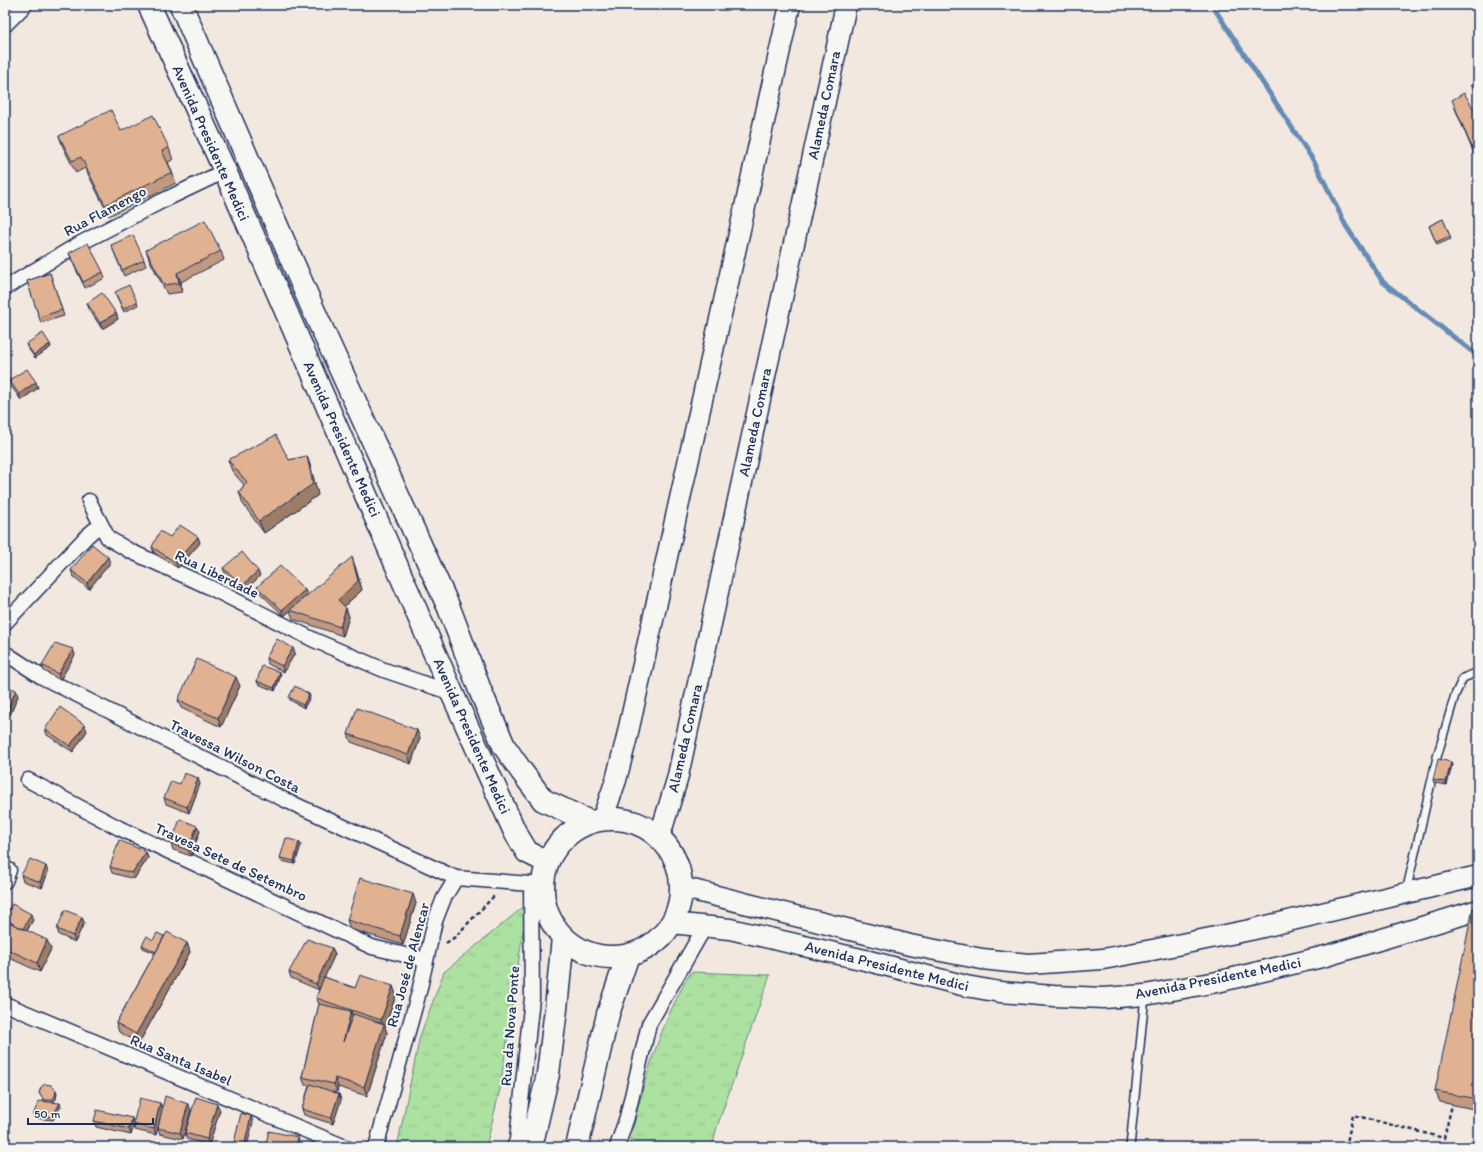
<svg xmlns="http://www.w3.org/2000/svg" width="1483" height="1152" viewBox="0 0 1483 1152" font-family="Itim,sans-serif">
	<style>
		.grass { fill: url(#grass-tufts); stroke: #648880 }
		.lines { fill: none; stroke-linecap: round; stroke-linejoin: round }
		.stream { stroke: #658cb7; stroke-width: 5 }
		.lane-casing { stroke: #1b2f5e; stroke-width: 10 }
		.street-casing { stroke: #1b2f5e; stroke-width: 17 }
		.secondary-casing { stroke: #1b2f5e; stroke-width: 23 }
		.primary-casing { stroke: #1b2f5e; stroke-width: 25 }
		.path { stroke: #1b2f5e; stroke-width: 2.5; stroke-dasharray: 4 3; stroke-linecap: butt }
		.lane { stroke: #f6f6f2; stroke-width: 7 }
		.street { stroke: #f6f6f2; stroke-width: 14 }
		.secondary { stroke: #f6f6f2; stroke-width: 20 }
		.primary { stroke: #f6f6f2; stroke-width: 22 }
		.wall { fill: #c2997e; stroke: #1b2f5e }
		.shaded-wall { fill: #9e7d66; stroke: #1b2f5e }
		.building { fill: #e1b292; stroke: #1b2f5e }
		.labels { text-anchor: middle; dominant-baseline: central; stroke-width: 4; stroke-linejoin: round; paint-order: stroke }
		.street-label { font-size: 15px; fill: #1b2f5e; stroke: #f6f6f2 }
	</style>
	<defs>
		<pattern id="grass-tufts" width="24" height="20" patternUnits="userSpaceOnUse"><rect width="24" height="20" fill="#ade1a2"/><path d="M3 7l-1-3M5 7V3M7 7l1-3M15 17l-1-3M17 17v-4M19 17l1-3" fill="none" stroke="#94c18e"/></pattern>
	</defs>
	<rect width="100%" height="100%" fill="#f2e8df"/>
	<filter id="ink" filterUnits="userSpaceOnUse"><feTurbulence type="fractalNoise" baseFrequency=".025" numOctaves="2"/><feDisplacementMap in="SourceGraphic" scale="8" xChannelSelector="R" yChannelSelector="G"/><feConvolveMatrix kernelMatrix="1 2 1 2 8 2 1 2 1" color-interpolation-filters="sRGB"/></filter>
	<g filter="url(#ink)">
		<path class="grass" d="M 527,904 L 500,1089 L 486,1147 L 397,1147 L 420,1036 L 444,972 Z
			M 691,972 L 770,975 L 717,1127 L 712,1147 L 629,1147 C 641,1089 660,1023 691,972 Z"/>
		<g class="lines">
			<path class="stream" d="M 1212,5 L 1315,163 L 1346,226 L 1383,282 L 1478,356"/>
			<g class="lane-casing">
				<path id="lane" d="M 1406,892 L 1437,757 L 1455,695 L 1463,678 L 1473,674 L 1478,675
					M 1130,1147 L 1145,996"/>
			</g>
			<g class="street-casing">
				<path id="street" d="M 5,25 L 25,5
					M 5,288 L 79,244 L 162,201 L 225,171
					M 89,501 L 108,538 L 130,551 L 207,586 L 314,640 L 384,670 L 452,693
					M 5,623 L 87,536 L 94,530 L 101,526
					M 5,653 L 42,677 L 283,799 L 456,878
					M 28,780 L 119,828 L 372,947 L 426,960
					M 5,881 L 9,870
					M 5,1004 L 345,1147
					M 376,1147 L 419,992 L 435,921 L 444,898 L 456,878 L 542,885
					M 514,1147 L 517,1140 L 532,998 L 531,884
					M 617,1147 L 627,1117 L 649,1024 L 699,937 L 707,926"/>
			</g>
			<g class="secondary-casing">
				<path id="secondary" d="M 602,820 L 616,780 L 626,741 L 790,5
					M 659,838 L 677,780 L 846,5
					M 681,887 L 910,945 L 982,959 L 1028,964 L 1103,959 L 1152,950 L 1250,930 L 1478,876
					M 671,923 L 730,929 L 865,960 L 966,986 L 1000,992 L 1054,996 L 1104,998 L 1145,995 L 1217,982 L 1326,956 L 1478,910"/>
			</g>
			<g class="primary-casing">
				<path id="primary" d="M 149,5 L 225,171 L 452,693 L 515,832 L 527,852 L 547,862
					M 181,5 L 313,309 L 449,608 L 480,690 L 504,746 L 522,772 L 543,800 L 590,822
					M543 888a69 69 0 1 1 138 0a69 69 0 1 1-138 0Z
					M 531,1147 L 548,1074 L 556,1009 L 563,937
					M 577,1147 L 608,1014 L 628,955"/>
			</g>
			<path class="path" d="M 446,943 L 455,937 L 494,896
				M 1346,1147 L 1353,1115 L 1444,1138 L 1452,1105"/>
			<use href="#lane" class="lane"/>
			<use href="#street" class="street"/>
			<use href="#secondary" class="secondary"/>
			<use href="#primary" class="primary"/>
		</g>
		<path class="wall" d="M 1478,81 L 1478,95 L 1473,88 L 1471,85 Z
			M 1454,106 L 1478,116 L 1478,152 L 1474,154 Z
			M 121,131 L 169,148 L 173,160 L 168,162 L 172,172 L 176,183 L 109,216 L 85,168 L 76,173 L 63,147 L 59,136 Z
			M 1443,219 L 1451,239 L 1437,245 L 1429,226 Z
			M 111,245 L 144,260 L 146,266 L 124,276 Z
			M 146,250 L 221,251 L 224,260 L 181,282 L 182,292 L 167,294 L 149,259 Z
			M 69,253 L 103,272 L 105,278 L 85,288 L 71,259 Z
			M 50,273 L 64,316 L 41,323 L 27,281 Z
			M 116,295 L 137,302 L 138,305 L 124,312 Z
			M 87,303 L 116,313 L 118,319 L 102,329 L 89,309 Z
			M 26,344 L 50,344 L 51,347 L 35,358 L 27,347 Z
			M 9,380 L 38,388 L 21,400 L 11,386 Z
			M 307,456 L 311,468 L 318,495 L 264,533 L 243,504 L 239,492 L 244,485 L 232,471 L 228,460 L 289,460 Z
			M 170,537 L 198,537 L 200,543 L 178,568 L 154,553 L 152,547 Z
			M 110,563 L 89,589 L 73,576 L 71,570 Z
			M 355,566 L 362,590 L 344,606 L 346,608 L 349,617 L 343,636 L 293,619 L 290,611 L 284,616 L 260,593 L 257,587 L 305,590 L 307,596 Z
			M 223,568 L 260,576 L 245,591 L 225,573 Z
			M 73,649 L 75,655 L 60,680 L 44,671 L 42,665 Z
			M 295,653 L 284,672 L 268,664 L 266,658 Z
			M 281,675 L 275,691 L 258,684 L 257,681 Z
			M 5,686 L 18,696 L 10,715 L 5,713 Z
			M 240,686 L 221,727 L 181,708 L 178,700 Z
			M 309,694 L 310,697 L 304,708 L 290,700 L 289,697 Z
			M 45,729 L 87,731 L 73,752 L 47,735 Z
			M 348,734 L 420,738 L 411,764 L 351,742 Z
			M 1452,765 L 1447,785 L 1434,783 L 1433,780 Z
			M 180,784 L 200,784 L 189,813 L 166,804 L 164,798 Z
			M 197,826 L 200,831 L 191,856 L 173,850 L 171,844 Z
			M 299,842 L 301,845 L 295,864 L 281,861 L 280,858 Z
			M 146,852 L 148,858 L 134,879 L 112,873 L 110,867 Z
			M 48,872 L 42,888 L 23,881 L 21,875 Z
			M 416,903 L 403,945 L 350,929 L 347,920 Z
			M 1478,909 L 1478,1110 L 1440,1102 L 1435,1091 Z
			M 5,916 L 33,920 L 27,931 L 51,949 L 40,972 L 5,956 Z
			M 82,917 L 84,923 L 75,942 L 59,935 L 57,929 Z
			M 164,936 L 187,943 L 190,952 L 139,1043 L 119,1032 L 116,1023 L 155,953 L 143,948 L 142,945 L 153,940 Z
			M 332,948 L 335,954 L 324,977 L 355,988 L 393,986 L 396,995 L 385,1027 L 387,1033 L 367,1096 L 338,1087 L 337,1092 L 333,1092 L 339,1094 L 341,1100 L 333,1124 L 304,1115 L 302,1109 L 309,1086 L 305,1085 L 302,1077 L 319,1004 L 316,998 L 321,985 L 319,990 L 291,978 L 289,972 Z
			M 39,1093 L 57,1093 L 56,1099 L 53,1102 L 61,1106 L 53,1120 L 34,1118 L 33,1115 L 44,1101 Z
			M 160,1103 L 162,1108 L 188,1104 L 191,1110 L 183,1139 L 160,1134 L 158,1128 L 158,1125 L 156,1135 L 135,1130 L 134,1125 L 131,1135 L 96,1127 L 94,1121 L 132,1118 L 133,1123 Z
			M 220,1110 L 209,1145 L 187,1139 L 185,1133 Z"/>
		<path class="shaded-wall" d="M 177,273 L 181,282 L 182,292 L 179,283 Z
			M 116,313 L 118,319 L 102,329 L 100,323 Z
			M 50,344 L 51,347 L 35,358 L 34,355 Z
			M 36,382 L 38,388 L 21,400 L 19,394 Z
			M 307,456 L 311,468 L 318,495 L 264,533 L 259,521 Z
			M 198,537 L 200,543 L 178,568 L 175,562 Z
			M 108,557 L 110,563 L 89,589 L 87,583 Z
			M 352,557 L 355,566 L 362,590 L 341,609 L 338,600 Z
			M 258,571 L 260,576 L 245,591 L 243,585 Z
			M 305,590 L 308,596 L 284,616 L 282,610 Z
			M 346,608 L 349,617 L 343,636 L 340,627 Z
			M 293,648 L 295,653 L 284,672 L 282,666 Z
			M 73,649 L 75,655 L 60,680 L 58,674 Z
			M 280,672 L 281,675 L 275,691 L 274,688 Z
			M 236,677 L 240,686 L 221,727 L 218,718 Z
			M 16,690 L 18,696 L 10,715 L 8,709 Z
			M 309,694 L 310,697 L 304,708 L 303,705 Z
			M 85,725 L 87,731 L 73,752 L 70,746 Z
			M 417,730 L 420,738 L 411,764 L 408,755 Z
			M 1451,762 L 1452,765 L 1447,785 L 1446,782 Z
			M 198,778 L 200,784 L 189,813 L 187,807 Z
			M 197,826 L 200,831 L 191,856 L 188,850 Z
			M 299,842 L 301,845 L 295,864 L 294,861 Z
			M 146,852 L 148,858 L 134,879 L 132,873 Z
			M 46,866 L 48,872 L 42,888 L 40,882 Z
			M 413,894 L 416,903 L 403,945 L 400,936 Z
			M 31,914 L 33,920 L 23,937 L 21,931 Z
			M 82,917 L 84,923 L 75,942 L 73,936 Z
			M 47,940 L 51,949 L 40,972 L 37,963 Z
			M 187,943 L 190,952 L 139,1043 L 136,1034 Z
			M 332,948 L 335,954 L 319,990 L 316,984 Z
			M 393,986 L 396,995 L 385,1027 L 387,1033 L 367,1096 L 364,1087 L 383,1025 L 381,1020 Z
			M 351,1011 L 354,1020 L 343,1042 Z
			M 335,1078 L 338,1087 L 337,1092 L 334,1084 Z
			M 56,1090 L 57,1093 L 56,1099 L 53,1103 L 52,1100 Z
			M 339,1094 L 341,1100 L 333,1124 L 331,1118 Z
			M 60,1103 L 61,1106 L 53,1120 L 52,1117 Z
			M 160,1103 L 163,1109 L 156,1135 L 154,1129 Z
			M 188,1104 L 191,1110 L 183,1139 L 180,1133 Z
			M 217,1104 L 220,1110 L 209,1145 L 207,1139 Z
			M 251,1116 L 253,1122 L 247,1147 L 244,1147 Z
			M 132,1118 L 134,1124 L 133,1124 L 134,1125 L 131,1135 L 129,1129 Z
			M 298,1137 L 300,1143 L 299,1147 L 296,1147 Z"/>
		<path class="building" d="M 1478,81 L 1478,94 L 1471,85 Z
			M 1464,93 L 1478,116 L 1478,145 L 1472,148 L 1452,100 Z
			M 111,110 L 121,131 L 153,115 L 169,148 L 162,151 L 172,172 L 105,205 L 81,157 L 72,161 L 59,136 Z
			M 1443,219 L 1450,236 L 1436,242 L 1429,226 Z
			M 205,220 L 221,251 L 177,273 L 179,283 L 164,285 L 146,250 Z
			M 133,235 L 144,260 L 122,270 L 111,245 Z
			M 88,243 L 103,272 L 83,282 L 69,253 Z
			M 50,273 L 62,310 L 39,317 L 27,281 Z
			M 129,285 L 137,302 L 123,309 L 115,292 Z
			M 102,293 L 116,313 L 100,323 L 87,303 Z
			M 43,333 L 50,344 L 34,355 L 26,344 Z
			M 27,369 L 36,382 L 19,394 L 9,380 Z
			M 276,435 L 289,460 L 307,456 L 313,484 L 259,521 L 239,492 L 247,482 L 228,460 Z
			M 180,525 L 198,537 L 175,562 L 152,547 L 160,531 L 170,537 Z
			M 92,544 L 108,557 L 87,583 L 71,570 Z
			M 242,552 L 258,571 L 243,585 L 223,568 Z
			M 352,557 L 358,581 L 338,600 L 346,608 L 340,627 L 290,610 Z
			M 280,566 L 305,590 L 282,610 L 257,587 Z
			M 277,639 L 293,648 L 282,666 L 266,658 Z
			M 55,643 L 73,649 L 58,674 L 42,665 Z
			M 197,659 L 236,677 L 218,718 L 178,700 Z
			M 262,666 L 280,672 L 274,688 L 257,681 Z
			M 5,686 L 16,690 L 8,709 L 5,707 Z
			M 295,686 L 309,694 L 303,705 L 289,697 Z
			M 60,707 L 85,725 L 70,746 L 45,729 Z
			M 357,708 L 417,730 L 408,755 L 348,734 Z
			M 1438,759 L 1451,762 L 1446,782 L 1433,780 Z
			M 184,773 L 198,778 L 187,807 L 164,798 L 171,781 L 180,784 Z
			M 180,819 L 197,826 L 188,850 L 171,844 Z
			M 286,838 L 299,842 L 294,861 L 280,858 Z
			M 119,840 L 146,852 L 132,873 L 110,867 Z
			M 30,859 L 46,866 L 40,882 L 21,875 Z
			M 360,878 L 413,894 L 400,936 L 347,920 Z
			M 12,904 L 31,914 L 23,929 L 5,920 L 5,916 Z
			M 1473,908 L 1478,909 L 1478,1099 L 1435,1091 Z
			M 65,910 L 82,917 L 73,936 L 57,929 Z
			M 5,920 L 47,940 L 37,963 L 5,948 Z
			M 167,932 L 187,943 L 136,1034 L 116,1023 Z
			M 157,933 L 164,936 L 156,952 L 142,945 L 147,936 L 153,940 Z
			M 307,939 L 332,948 L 316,984 L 289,972 Z
			M 360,975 L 393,986 L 381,1020 L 316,998 L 324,977 L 355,988 Z
			M 319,1004 L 351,1011 L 343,1042 L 353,1014 L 384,1024 L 364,1087 L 335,1078 L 334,1084 L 302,1077 Z
			M 45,1084 L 51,1085 L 56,1090 L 55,1096 L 52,1100 L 44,1100 L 39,1093 L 41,1087 Z
			M 310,1084 L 339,1094 L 331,1118 L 302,1109 Z
			M 165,1096 L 188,1104 L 180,1133 L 158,1128 Z
			M 196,1097 L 217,1104 L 207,1139 L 185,1133 Z
			M 140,1098 L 160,1103 L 154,1129 L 133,1124 Z
			M 39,1101 L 60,1103 L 52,1117 L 33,1115 Z
			M 97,1110 L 132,1118 L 129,1129 L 94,1121 Z
			M 241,1113 L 251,1116 L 244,1147 L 233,1147 Z
			M 269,1131 L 298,1137 L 296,1147 L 265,1147 Z"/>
	</g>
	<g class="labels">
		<g class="street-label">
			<text transform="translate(824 105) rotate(-78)">Alameda Comara</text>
			<text transform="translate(211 143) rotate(66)">Avenida Presidente Medici</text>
			<text transform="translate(105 211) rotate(-28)">Rua Flamengo</text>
			<text transform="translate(755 422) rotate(-78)">Alameda Comara</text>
			<text transform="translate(342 439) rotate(66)">Avenida Presidente Medici</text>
			<text transform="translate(217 574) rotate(26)">Rua Liberdade</text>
			<text transform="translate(472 736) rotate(66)">Avenida Presidente Medici</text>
			<text transform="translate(685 738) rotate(-77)">Alameda Comara</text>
			<text transform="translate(235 756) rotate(27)">Travessa Wilson Costa</text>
			<text transform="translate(231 862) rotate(25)">Travesa Sete de Setembro</text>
			<text transform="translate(408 965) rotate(-75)">Rua José de Alencar</text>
			<text transform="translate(887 966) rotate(14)">Avenida Presidente Medici</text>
			<text transform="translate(1218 978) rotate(-11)">Avenida Presidente Medici</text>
			<text transform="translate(510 1026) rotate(-86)">Rua da Nova Ponte</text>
			<text transform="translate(181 1060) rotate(23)">Rua Santa Isabel</text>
		</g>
	</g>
	<rect width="1483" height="1152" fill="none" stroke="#f6f6f2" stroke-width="20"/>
	<rect x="10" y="10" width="1463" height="1132" fill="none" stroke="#1b2f5e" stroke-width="1.5" filter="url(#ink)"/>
	<path d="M28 1118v6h125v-6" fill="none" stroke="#1b2f5e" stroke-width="2"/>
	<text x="34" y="1118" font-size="12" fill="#1b2f5e" stroke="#f6f6f2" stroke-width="3" paint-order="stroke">50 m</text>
</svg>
